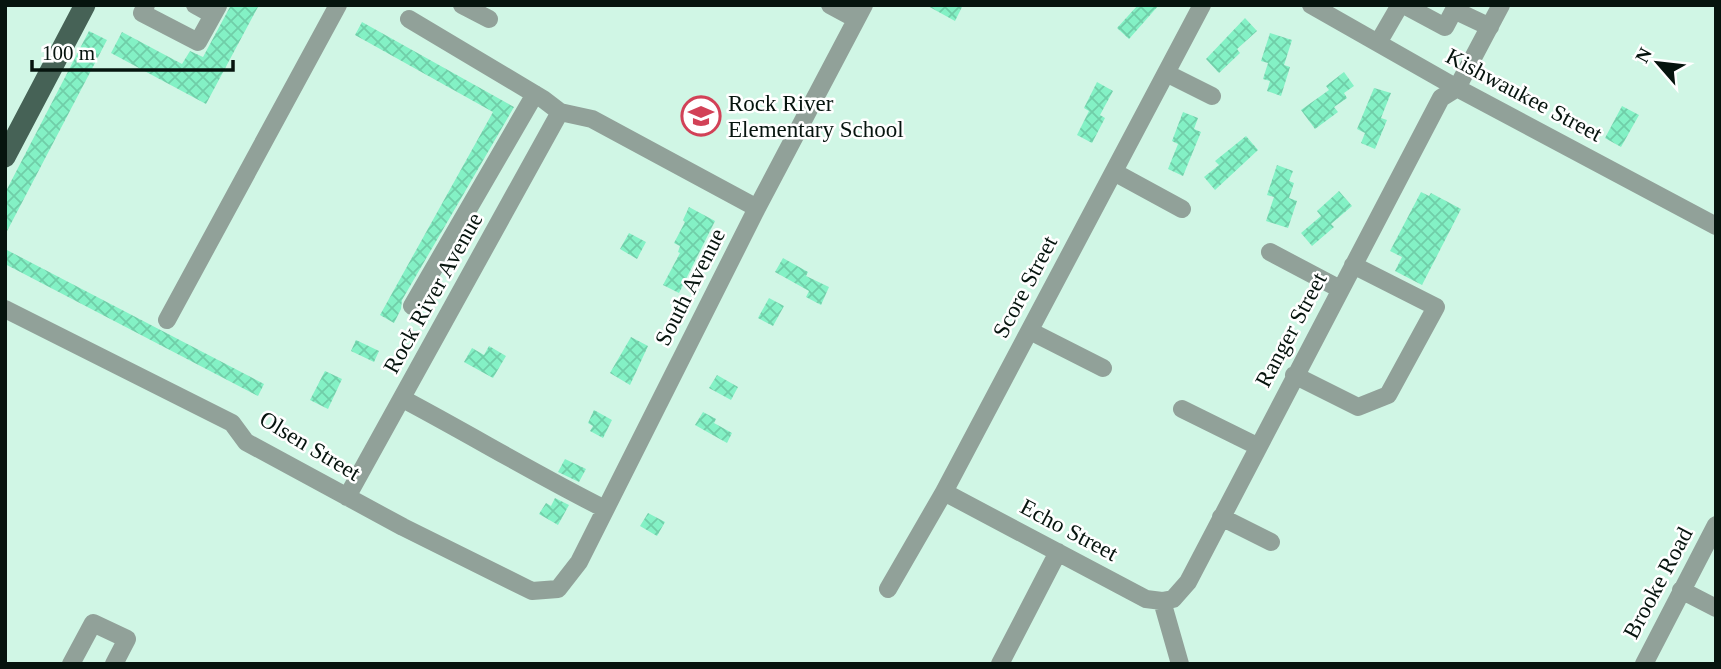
<svg xmlns="http://www.w3.org/2000/svg" width="1721" height="669" viewBox="0 0 1721 669" font-family="Georgia,serif">
	<style>
		.building { fill: url(#building-cross-hatch) }
		.lines { fill: none; stroke-linecap: round; stroke-linejoin: round }
		.minor { stroke: #91a199; stroke-width: 18 }
		.major { stroke: #466256; stroke-width: 21 }
		.labels { text-anchor: middle; dominant-baseline: central; stroke-width: 5; stroke-linejoin: round; paint-order: stroke }
		.street-label { font-size: 23px; fill: #06140e; stroke: #fff }
		.poi-label { font-size: 23px; fill: #06140e; stroke: #fff; text-anchor: start }
	</style>
	<defs>
		<pattern id="building-cross-hatch" width="8" height="8" patternUnits="userSpaceOnUse" patternTransform="scale(1.75)"><rect width="8" height="8" fill="#83f1c5"/><path d="M0 0l8 8M0 8l8-8" fill="none" stroke="#70cea8"/></pattern>
	</defs>
	<rect width="100%" height="100%" fill="#d0f6e5"/>
	<path class="building" d="M 231,5 L 259,5 L 206,104 L 111,53 L 122,32 L 182,64 L 190,51 L 203,57 Z
		M 926,5 L 963,5 L 955,21 Z
		M 1138,5 L 1159,5 L 1129,39 L 1117,28 Z
		M 1245,18 L 1257,31 L 1237,49 L 1240,53 L 1219,73 L 1206,59 Z
		M 362,22 L 514,107 L 402,300 L 401,309 L 394,323 L 380,315 L 493,112 L 355,35 Z
		M 89,31 L 107,40 L 5,235 L 5,193 Z
		M 1270,33 L 1292,40 L 1284,65 L 1290,67 L 1281,96 L 1267,91 L 1270,81 L 1263,79 L 1268,63 L 1261,61 Z
		M 1344,72 L 1354,86 L 1344,93 L 1347,98 L 1334,107 L 1338,112 L 1315,129 L 1301,110 L 1329,90 L 1326,86 Z
		M 1097,82 L 1113,91 L 1100,115 L 1105,118 L 1092,143 L 1077,135 L 1089,111 L 1084,108 Z
		M 1374,88 L 1391,93 L 1381,118 L 1387,120 L 1375,149 L 1361,143 L 1365,133 L 1357,129 Z
		M 1622,106 L 1639,115 L 1621,147 L 1605,138 Z
		M 1183,112 L 1198,118 L 1194,129 L 1201,132 L 1183,176 L 1168,169 L 1178,144 L 1172,141 Z
		M 1246,136 L 1258,150 L 1215,190 L 1204,177 L 1219,165 L 1215,161 Z
		M 1277,165 L 1293,171 L 1289,181 L 1294,183 L 1289,198 L 1297,201 L 1288,228 L 1266,221 L 1274,197 L 1267,195 Z
		M 1339,191 L 1352,206 L 1331,224 L 1334,227 L 1312,246 L 1301,233 L 1321,216 L 1317,211 Z
		M 1421,192 L 1429,196 L 1431,193 L 1461,209 L 1422,285 L 1395,271 L 1402,257 L 1390,251 Z
		M 689,207 L 715,221 L 679,293 L 663,285 L 680,253 L 678,252 L 680,246 L 674,243 L 685,222 L 683,220 Z
		M 629,233 L 646,242 L 637,259 L 620,249 Z
		M 5,249 L 264,384 L 258,396 L 5,264 Z
		M 783,258 L 808,272 L 806,276 L 829,287 L 821,305 L 806,297 L 809,291 L 775,272 Z
		M 769,298 L 784,306 L 773,326 L 758,318 Z
		M 631,337 L 648,346 L 630,385 L 610,373 Z
		M 356,340 L 379,351 L 374,362 L 351,351 Z
		M 489,346 L 506,356 L 493,378 L 464,362 L 472,348 L 484,355 Z
		M 325,371 L 342,379 L 328,409 L 310,400 Z
		M 717,375 L 738,387 L 731,400 L 709,388 Z
		M 594,410 L 612,420 L 603,438 L 590,431 L 593,426 L 588,423 Z
		M 703,412 L 716,419 L 714,423 L 732,433 L 727,443 L 695,425 Z
		M 565,459 L 586,469 L 579,482 L 558,472 Z
		M 555,498 L 569,505 L 558,525 L 539,514 L 546,503 L 551,506 Z
		M 648,513 L 665,522 L 657,536 L 640,526 Z"/>
	<g class="lines">
		<path class="minor" d="M 146,5 L 142,13 L 198,42 L 213,15
			M 195,5 L 213,15 L 218,6
			M 462,5 L 489,19
			M 830,5 L 856,19
			M 1311,5 L 1457,88 L 1716,226
			M 1404,5 L 1445,27 L 1454,10 L 1490,27
			M 409,19 L 543,99 L 560,112 L 592,119 L 757,208
			M 1378,43 L 1400,5
			M 1166,73 L 1212,96
			M 1114,172 L 1182,209
			M 1270,252 L 1340,289
			M 412,306 L 535,94
			M 5,309 L 232,423 L 246,442 L 403,527 L 532,591 L 558,589 L 579,562 L 757,208 L 864,5
			M 167,320 L 338,5
			M 1030,331 L 1103,368
			M 1294,375 L 1358,407 L 1388,395 L 1436,307 L 1353,265
			M 403,399 C 471,435 537,475 605,509
			M 1182,409 L 1257,446
			M 944,492 L 1146,599 L 1162,601 L 1173,599 L 1188,582 L 1441,98 L 1457,88 L 1501,5
			M 347,497 L 560,112
			M 1221,517 L 1271,542
			M 888,589 L 944,492 L 1202,5
			M 1681,590 L 1716,608
			M 1162,601 L 1180,664
			M 71,664 L 93,623 L 127,639 L 114,664
			M 1000,664 L 1058,552
			M 1644,664 L 1716,525"/>
		<path class="major" d="M 5,157 L 85,5"/>
	</g>
	<defs>
		<g id="school-ring" transform="scale(2.0125)"><circle r="9.5" fill="#fff" stroke="#d24157" stroke-width="1.5"/><path d="M0-5L7-2L0 1L-7-2ZM-4 1L0 2.5L4 1V4Q0 6-4 4Z" fill="#d24157"/></g>
	</defs>
	<g fill-rule="evenodd">
		<use href="#school-ring" x="701" y="116"/>
	</g>
	<g class="labels">
		<g class="street-label">
			<text transform="translate(1524 95) rotate(28)">Kishwaukee Street</text>
			<text transform="translate(690 287) rotate(-63)">South Avenue</text>
			<text transform="translate(1025 287) rotate(-62)">Score Street</text>
			<text transform="translate(433 293) rotate(-61)">Rock River Avenue</text>
			<text transform="translate(1291 330) rotate(-62)">Ranger Street</text>
			<text transform="translate(310 446) rotate(31)">Olsen Street</text>
			<text transform="translate(1069 530) rotate(28)">Echo Street</text>
			<text transform="translate(1658 583) rotate(-62)">Brooke Road</text>
		</g>
		<g class="poi-label">
			<text x="728" y="103">Rock River<tspan x="728" dy="26">Elementary School</tspan></text>
		</g>
	</g>
	<rect width="1721" height="669" fill="none" stroke="#06140e" stroke-width="14"/>
	<g transform="translate(1658 63) rotate(298)" stroke="#ffffff" stroke-width="5" paint-order="stroke">
	<path d="M0-5L12 26L0 18L-12 26Z" fill="#06140e"/>
	<text y="-10" font-size="19" font-weight="bold" text-anchor="middle" fill="#06140e">N</text>
	</g>
	<path d="M32 60v10h201v-10" fill="none" stroke="#06140e" stroke-width="3.5"/>
	<text x="42" y="60" font-size="21" fill="#06140e" stroke="#ffffff" stroke-width="5" paint-order="stroke">100 m</text>
</svg>
